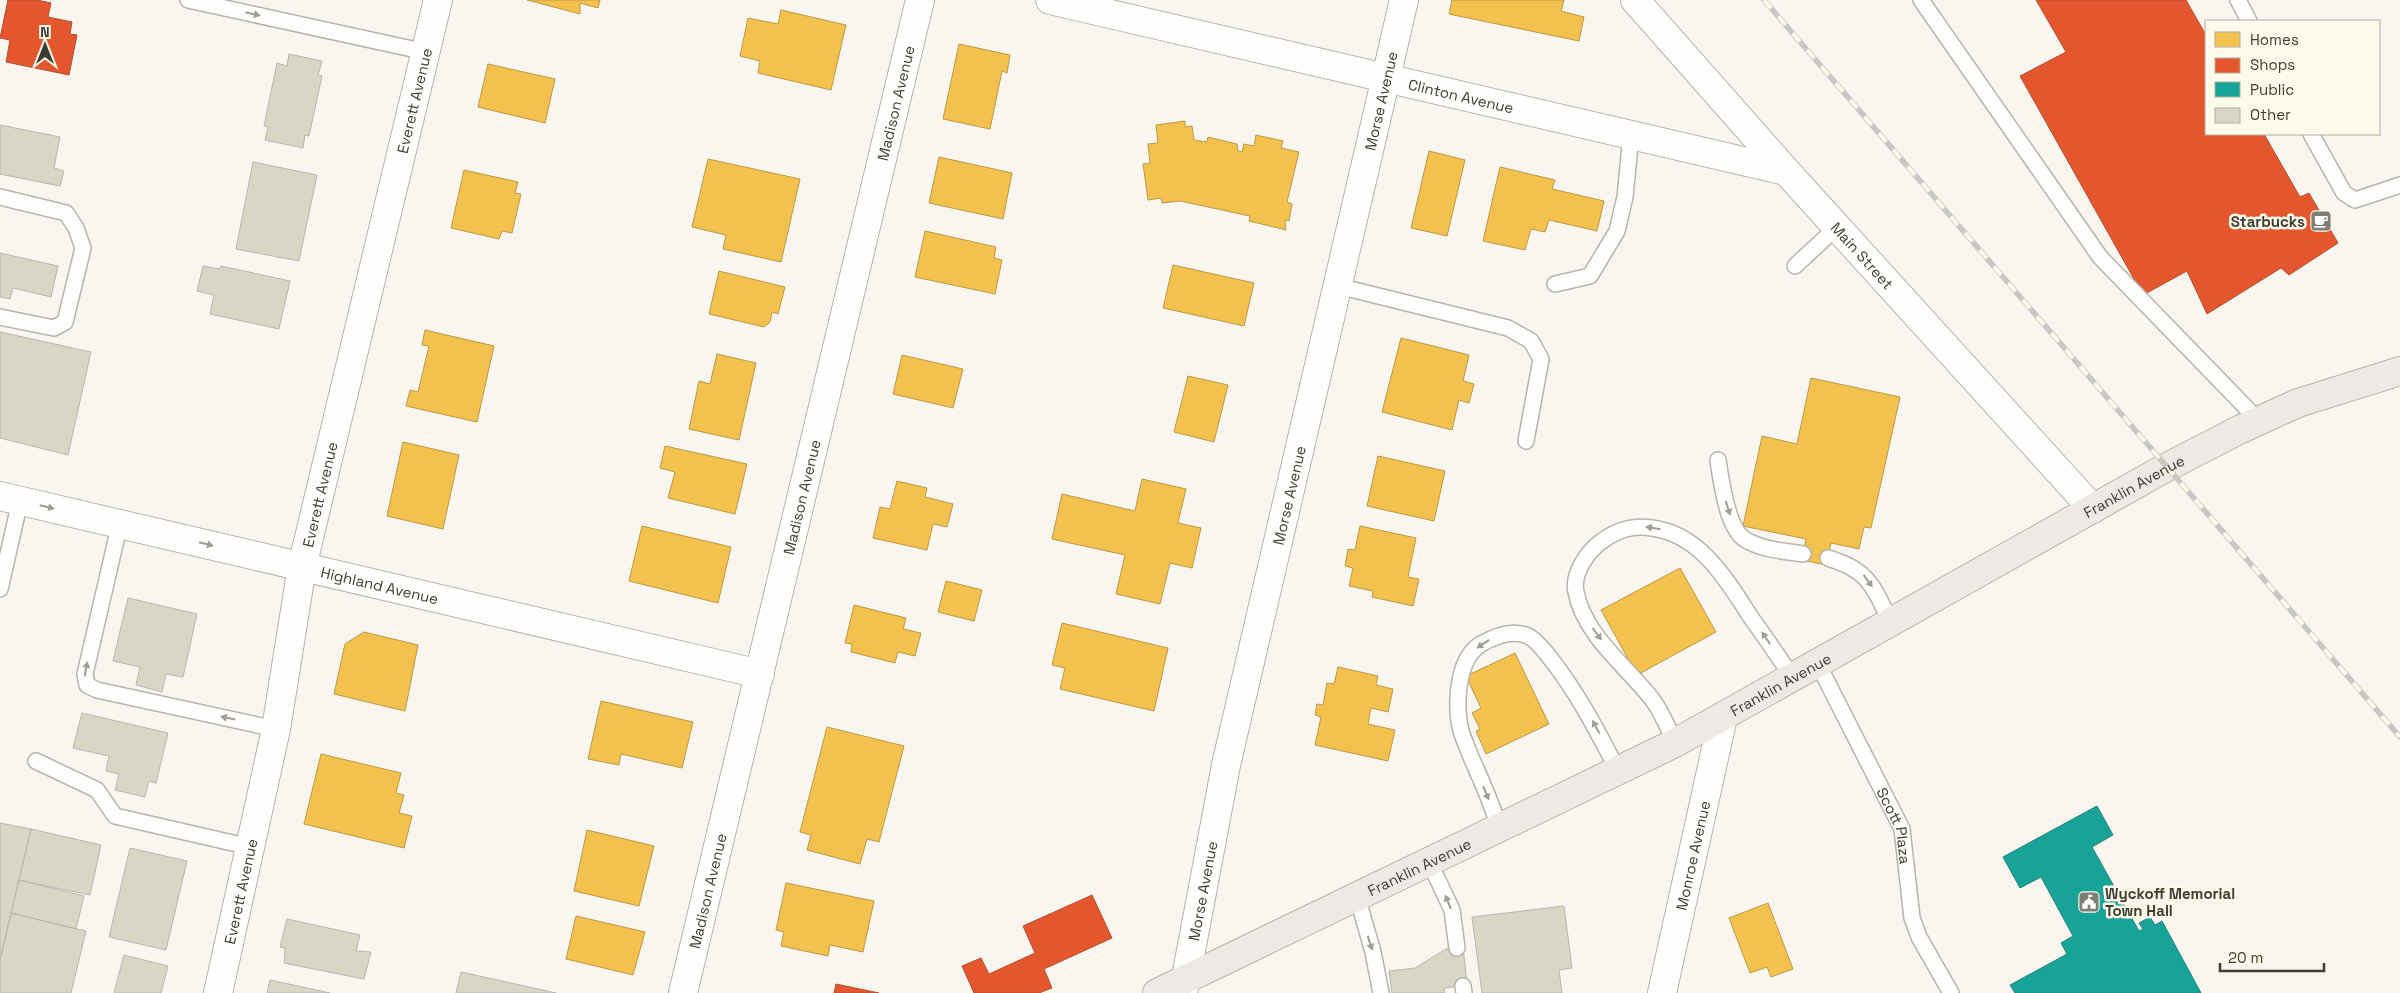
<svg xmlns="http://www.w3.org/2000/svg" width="2400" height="993" viewBox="0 0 2400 993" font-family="'Space Grotesk',sans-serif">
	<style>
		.homes { fill: #f2c14e; stroke: #bc9946 }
		.shops { fill: #e4572e; stroke: #b24f30 }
		.public { fill: #17a398; stroke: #22847a }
		.building { fill: #dad6c5; stroke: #b7b6b0 }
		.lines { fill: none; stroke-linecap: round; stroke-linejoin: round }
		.lane-casing { stroke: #b5b4ae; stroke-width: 18 }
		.street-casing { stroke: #b5b4ae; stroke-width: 30 }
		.primary-casing { stroke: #bcb1a6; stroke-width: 30 }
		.lane { stroke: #fefefc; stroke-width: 15 }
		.street { stroke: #fefefc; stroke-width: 28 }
		.primary { stroke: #efe9e5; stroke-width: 28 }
		.rail-casing { stroke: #c8c7c4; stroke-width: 5.5 }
		.rail { stroke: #fdfae9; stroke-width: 4; stroke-dasharray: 11; stroke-linecap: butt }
		.oneway { fill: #9e9d98 }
		.labels { text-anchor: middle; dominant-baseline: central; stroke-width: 5; stroke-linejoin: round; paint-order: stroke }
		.street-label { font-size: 15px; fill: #3d3c35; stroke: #fdfae9 }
		.poi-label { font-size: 15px; font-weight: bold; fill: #3d3c35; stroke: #fdfae9; text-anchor: end }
	</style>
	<rect width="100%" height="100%" fill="#f8f6ee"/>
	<path class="homes" d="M 527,0 L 600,0 L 598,8 L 580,3 L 580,14 Z
		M 1452,0 L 1564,0 L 1561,11 L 1584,17 L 1579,41 L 1449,14 Z
		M 781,10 L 846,25 L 831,90 L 758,73 L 760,61 L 740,56 L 748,18 L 778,24 Z
		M 959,44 L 1010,55 L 1007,73 L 1002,71 L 990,129 L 943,119 Z
		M 488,64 L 555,79 L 545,123 L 478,107 Z
		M 1185,121 L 1185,127 L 1192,126 L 1194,140 L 1207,142 L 1208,137 L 1237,144 L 1238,151 L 1242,152 L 1244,144 L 1254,146 L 1256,135 L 1283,141 L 1281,148 L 1299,152 L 1287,202 L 1292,204 L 1289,221 L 1285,220 L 1286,230 L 1249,221 L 1250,216 L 1180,201 L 1162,203 L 1161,198 L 1148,200 L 1143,164 L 1150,163 L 1148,144 L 1158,143 L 1156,125 Z
		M 1429,151 L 1465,160 L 1447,236 L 1411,228 Z
		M 939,157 L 1012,173 L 1003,219 L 929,203 Z
		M 708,159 L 800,179 L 781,262 L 723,249 L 726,235 L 692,227 Z
		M 1500,167 L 1555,180 L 1552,189 L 1604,201 L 1597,231 L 1549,220 L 1545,232 L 1531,229 L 1525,250 L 1483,241 Z
		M 464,170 L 518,182 L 515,193 L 521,194 L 512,233 L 502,231 L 499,239 L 451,228 Z
		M 925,231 L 996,247 L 994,258 L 1002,260 L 995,294 L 915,277 Z
		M 1173,265 L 1254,283 L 1244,326 L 1163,308 Z
		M 719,271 L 785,287 L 778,314 L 772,312 L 770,322 L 764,327 L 709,314 Z
		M 425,330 L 494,346 L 477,422 L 406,406 L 410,390 L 418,392 L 429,346 L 422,345 Z
		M 1401,338 L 1469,355 L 1463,381 L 1474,384 L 1469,403 L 1459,400 L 1452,430 L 1382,412 Z
		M 717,354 L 756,363 L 739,440 L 689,429 L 699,381 L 710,384 Z
		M 902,355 L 963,369 L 953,408 L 893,394 Z
		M 1188,376 L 1228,385 L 1214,442 L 1174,432 Z
		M 1811,378 L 1900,397 L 1871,528 L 1864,527 L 1859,549 L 1831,543 L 1826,565 L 1802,560 L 1806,539 L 1743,526 L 1762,436 L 1797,444 Z
		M 403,442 L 459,455 L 443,529 L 387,516 Z
		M 665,446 L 747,464 L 735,514 L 668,498 L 675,472 L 660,468 Z
		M 1378,456 L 1445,471 L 1434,521 L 1367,506 Z
		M 1142,479 L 1186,489 L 1178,523 L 1201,528 L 1192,568 L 1170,563 L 1160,604 L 1116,594 L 1125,555 L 1052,539 L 1062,494 L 1135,511 Z
		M 897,481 L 927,488 L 925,497 L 953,504 L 947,527 L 933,524 L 927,550 L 873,538 L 880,507 L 890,509 Z
		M 642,526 L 731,547 L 718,603 L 629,581 Z
		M 1360,526 L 1416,538 L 1408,577 L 1419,579 L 1413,606 L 1372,597 L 1373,591 L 1349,586 L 1353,568 L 1345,566 L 1348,549 L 1355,550 Z
		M 1680,568 L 1716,632 L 1637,675 L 1601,610 Z
		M 946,581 L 982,590 L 974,621 L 938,612 Z
		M 854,605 L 906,618 L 903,629 L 921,633 L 915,656 L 898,652 L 895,663 L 851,652 L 852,644 L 845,643 Z
		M 1062,623 L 1168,648 L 1154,711 L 1060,689 L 1065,668 L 1052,665 Z
		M 364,632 L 418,645 L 405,711 L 334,694 L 345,644 Z
		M 1515,653 L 1549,724 L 1486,754 L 1476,731 L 1480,729 L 1472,713 L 1481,708 L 1466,676 Z
		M 1338,667 L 1378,676 L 1376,685 L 1393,689 L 1388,712 L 1371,708 L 1368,724 L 1395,730 L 1388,761 L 1315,745 L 1321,717 L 1315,715 L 1317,704 L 1323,705 L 1327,683 L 1334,684 Z
		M 601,701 L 693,722 L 682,768 L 621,754 L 619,765 L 588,759 Z
		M 827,727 L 904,746 L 879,842 L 867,839 L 860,864 L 807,850 L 811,835 L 800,832 Z
		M 321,754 L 401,773 L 396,793 L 404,795 L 399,813 L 412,816 L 404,848 L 304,824 Z
		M 587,830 L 654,846 L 639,906 L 574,891 Z
		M 786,883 L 874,901 L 863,952 L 830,945 L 828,956 L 781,946 L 784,932 L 776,930 Z
		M 1768,903 L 1793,969 L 1771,977 L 1767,967 L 1750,973 L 1729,918 Z
		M 576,916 L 645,932 L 633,975 L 566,959 Z"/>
	<path class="shops" d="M 8,0 L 37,0 L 51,3 L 48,17 L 72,22 L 70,34 L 77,35 L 69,75 L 6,62 L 10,40 L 0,38 Z
		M 2036,0 L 2186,0 L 2206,35 L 2206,134 L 2264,134 L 2300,197 L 2309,193 L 2338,243 L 2289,275 L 2281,268 L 2207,314 L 2187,271 L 2143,295 L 2020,76 L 2066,52 Z
		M 1092,895 L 1112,938 L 1044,969 L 1052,988 L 1039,993 L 974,993 L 962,966 L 981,958 L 989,974 L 1035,953 L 1023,926 Z
		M 836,984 L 879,993 L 834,993 Z"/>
	<path class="public" d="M 2097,806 L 2113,835 L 2092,847 L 2139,931 L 2143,929 L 2139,923 L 2150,917 L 2155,925 L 2162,921 L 2201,993 L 2015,993 L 2010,985 L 2067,954 L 2061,943 L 2073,936 L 2041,877 L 2020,888 L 2003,857 Z"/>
	<path class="building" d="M 289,54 L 322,61 L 318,75 L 322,76 L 309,136 L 305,135 L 303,148 L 265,140 L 268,127 L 264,126 L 277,63 L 287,66 Z
		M 0,125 L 60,137 L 54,168 L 64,171 L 60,186 L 0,174 Z
		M 253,162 L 317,175 L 299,261 L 236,249 Z
		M 0,253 L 58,266 L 51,297 L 13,288 L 10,299 L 0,297 Z
		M 203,266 L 220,269 L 221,266 L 290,281 L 279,329 L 210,314 L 214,295 L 197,291 Z
		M 0,332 L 91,352 L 68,455 L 0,438 Z
		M 128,598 L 197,614 L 183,677 L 166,674 L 162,692 L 136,685 L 140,667 L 113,661 Z
		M 82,713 L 168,733 L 156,783 L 149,781 L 145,797 L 115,790 L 119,774 L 106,771 L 109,756 L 73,748 Z
		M 0,823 L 31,829 L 0,960 Z
		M 31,829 L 101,845 L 90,895 L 19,880 Z
		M 130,848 L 187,861 L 166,950 L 109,937 Z
		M 19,880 L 84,896 L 76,929 L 11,913 Z
		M 1564,906 L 1572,968 L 1559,970 L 1562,993 L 1482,993 L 1472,917 Z
		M 11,913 L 86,931 L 71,993 L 0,993 L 0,960 Z
		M 287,919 L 360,935 L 356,951 L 371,952 L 364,979 L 284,963 L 285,948 L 280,947 Z
		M 1463,947 L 1467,985 L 1444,988 L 1445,993 L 1392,993 L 1389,971 L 1415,968 L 1446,949 Z
		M 124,955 L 168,966 L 161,993 L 114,993 Z
		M 461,972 L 556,993 L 456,993 Z
		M 270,980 L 330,993 L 267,993 Z"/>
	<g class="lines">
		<g class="lane-casing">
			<g id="lane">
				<path d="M 188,0 L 426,52"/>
				<path d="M 1921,0 L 2100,257 L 2259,421"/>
				<path d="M 2238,0 L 2249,21"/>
				<path d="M 2311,134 L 2344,193 L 2355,200 L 2400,185"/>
				<path d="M 0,197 L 66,213 L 76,228 L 83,248 L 65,322 L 54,328 L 0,317"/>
				<path d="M 1795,266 L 1837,227"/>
				<path d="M 1555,284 L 1590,276 L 1617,231 L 1625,197 L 1631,135"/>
				<path d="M 1338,286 L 1508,328 L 1531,341 L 1541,359 L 1526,441"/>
				<path d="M 1718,460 C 1721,480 1727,530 1746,540 C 1763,550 1785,551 1803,554"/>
				<path d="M 120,523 L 85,674 L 87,685 L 97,690 L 276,729"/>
				<path d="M 1828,558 C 1869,570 1874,587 1891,624"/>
				<path d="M 0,589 L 20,501"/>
				<path id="s1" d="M 1818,664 L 1902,829 L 1912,918 L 1919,937 L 1951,993"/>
				<path d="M 1675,743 C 1668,728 1662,712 1652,699 C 1627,667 1584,635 1576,592 C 1572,573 1588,551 1602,541 C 1618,529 1633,525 1652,528 C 1701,534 1728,582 1752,619 C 1766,638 1779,658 1793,678"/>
				<path d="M 36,761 L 97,790 L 115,816 L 250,847"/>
				<path d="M 1499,828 C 1492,803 1481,780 1471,757 C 1467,746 1460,733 1459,721 C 1456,698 1458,658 1481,644 C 1495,636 1512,629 1528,636 C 1535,639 1542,648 1547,654 C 1576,690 1597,730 1618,771"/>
				<path d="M 1429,861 L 1452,910 L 1457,948"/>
				<path d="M 1357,896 L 1373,952 L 1381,993"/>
				<path d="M 1463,986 L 1464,993"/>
			</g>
		</g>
		<g class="street-casing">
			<g id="street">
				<path id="s2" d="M 1050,0 L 1786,171"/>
				<path id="s3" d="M 1635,0 L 1786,171 L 2093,509"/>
				<path id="s4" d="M 0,496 L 760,674"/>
				<path id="s5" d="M 218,993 L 276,729 L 302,567 L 438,0"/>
				<path id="s6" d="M 683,993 L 920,0"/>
				<path id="s7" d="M 1183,993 L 1226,765 L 1404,0"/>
				<path id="s8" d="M 1662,993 L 1723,717"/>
			</g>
		</g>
		<g class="primary-casing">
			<g id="primary">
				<path id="s9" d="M 1157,993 L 1675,743 L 2167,467 L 2241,429 L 2298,403 L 2400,371"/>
			</g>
		</g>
		<use href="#lane" class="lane"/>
		<use href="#street" class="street"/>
		<use href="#primary" class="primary"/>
		<g class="rail-casing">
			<path id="rail" d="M 1764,0 L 2400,737"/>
		</g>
		<use href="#rail" class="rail"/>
	</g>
	<defs><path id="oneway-solid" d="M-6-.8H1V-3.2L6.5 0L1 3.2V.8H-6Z" transform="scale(1.25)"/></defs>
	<g class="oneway">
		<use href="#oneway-solid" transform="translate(253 14) rotate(12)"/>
		<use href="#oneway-solid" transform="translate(47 507) rotate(13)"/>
		<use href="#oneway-solid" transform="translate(1728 508) rotate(72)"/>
		<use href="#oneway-solid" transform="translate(1653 528) rotate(-171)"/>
		<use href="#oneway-solid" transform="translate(206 544) rotate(14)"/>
		<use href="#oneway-solid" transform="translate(1868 581) rotate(54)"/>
		<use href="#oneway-solid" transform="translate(1597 634) rotate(53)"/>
		<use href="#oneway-solid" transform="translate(1766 638) rotate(-124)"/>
		<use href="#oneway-solid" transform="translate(1483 644) rotate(146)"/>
		<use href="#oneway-solid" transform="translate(86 669) rotate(-80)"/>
		<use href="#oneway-solid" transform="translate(228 718) rotate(-168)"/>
		<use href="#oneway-solid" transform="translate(1596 727) rotate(-118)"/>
		<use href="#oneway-solid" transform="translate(1486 793) rotate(68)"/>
		<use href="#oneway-solid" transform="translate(1448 902) rotate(-112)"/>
		<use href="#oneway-solid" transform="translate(1370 943) rotate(72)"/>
	</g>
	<defs>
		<g id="cafe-square" transform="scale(1.125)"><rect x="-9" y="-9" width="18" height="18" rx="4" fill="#7e7d76" stroke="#fdfae9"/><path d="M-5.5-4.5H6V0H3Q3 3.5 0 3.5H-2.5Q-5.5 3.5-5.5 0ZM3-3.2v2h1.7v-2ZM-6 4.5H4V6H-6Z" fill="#fff"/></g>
		<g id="civic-square" transform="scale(1.125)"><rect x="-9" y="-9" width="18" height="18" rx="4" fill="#7e7d76" stroke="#fdfae9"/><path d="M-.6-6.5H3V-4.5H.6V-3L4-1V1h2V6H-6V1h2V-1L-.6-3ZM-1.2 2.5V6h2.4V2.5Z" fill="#fff"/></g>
	</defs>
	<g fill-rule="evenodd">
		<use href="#cafe-square" x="2321" y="221"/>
		<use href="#civic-square" x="2089" y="902"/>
	</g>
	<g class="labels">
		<g class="street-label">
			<text stroke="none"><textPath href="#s2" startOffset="422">Clinton Avenue</textPath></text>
			<text stroke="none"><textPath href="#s5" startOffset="914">Everett Avenue</textPath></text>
			<text stroke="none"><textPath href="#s7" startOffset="914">Morse Avenue</textPath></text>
			<text stroke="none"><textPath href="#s6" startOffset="915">Madison Avenue</textPath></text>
			<text stroke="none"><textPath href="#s3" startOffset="342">Main Street</textPath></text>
			<text stroke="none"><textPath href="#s9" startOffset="1101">Franklin Avenue</textPath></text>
			<text stroke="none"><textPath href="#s5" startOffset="509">Everett Avenue</textPath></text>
			<text stroke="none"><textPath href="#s7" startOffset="509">Morse Avenue</textPath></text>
			<text stroke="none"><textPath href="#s6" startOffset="510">Madison Avenue</textPath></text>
			<text stroke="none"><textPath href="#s4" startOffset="390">Highland Avenue</textPath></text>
			<text stroke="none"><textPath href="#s9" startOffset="696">Franklin Avenue</textPath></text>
			<text stroke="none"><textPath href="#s1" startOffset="180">Scott Plaza</textPath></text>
			<text stroke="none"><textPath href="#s8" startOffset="141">Monroe Avenue</textPath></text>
			<text stroke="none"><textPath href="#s9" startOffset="291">Franklin Avenue</textPath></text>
			<text stroke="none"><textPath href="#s6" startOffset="105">Madison Avenue</textPath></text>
			<text stroke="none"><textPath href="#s7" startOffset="104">Morse Avenue</textPath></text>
			<text stroke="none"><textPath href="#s5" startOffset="104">Everett Avenue</textPath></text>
		</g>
		<g class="poi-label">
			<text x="2305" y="221">Starbucks</text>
			<text x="2105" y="893" text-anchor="start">Wyckoff Memorial<tspan x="2105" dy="17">Town Hall</tspan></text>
		</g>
	</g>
	<rect x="2205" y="20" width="175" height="115" fill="#fdfae9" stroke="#b0aea1"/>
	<rect x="2215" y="32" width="25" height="15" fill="#f2c14e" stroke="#b0aea1"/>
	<text x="2250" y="45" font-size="15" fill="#3d3c35">Homes</text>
	<rect x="2215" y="58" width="25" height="15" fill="#e4572e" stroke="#b0aea1"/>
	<text x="2250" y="70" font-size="15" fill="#3d3c35">Shops</text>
	<rect x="2215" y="82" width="25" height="15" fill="#17a398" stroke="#b0aea1"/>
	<text x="2250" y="95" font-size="15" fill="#3d3c35">Public</text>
	<rect x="2215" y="108" width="25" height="15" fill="#dad6c5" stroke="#b0aea1"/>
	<text x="2250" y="120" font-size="15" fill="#3d3c35">Other</text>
	<g transform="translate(45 45)" stroke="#fdfae9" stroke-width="4" paint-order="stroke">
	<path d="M0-4L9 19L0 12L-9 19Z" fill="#3d3c35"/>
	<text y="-8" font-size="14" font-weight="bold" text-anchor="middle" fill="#3d3c35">N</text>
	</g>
	<path d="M2220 963v8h104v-8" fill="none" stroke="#3d3c35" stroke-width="2.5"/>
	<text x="2228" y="963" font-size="15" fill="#3d3c35" stroke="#fdfae9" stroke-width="4" paint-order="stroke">20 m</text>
</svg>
